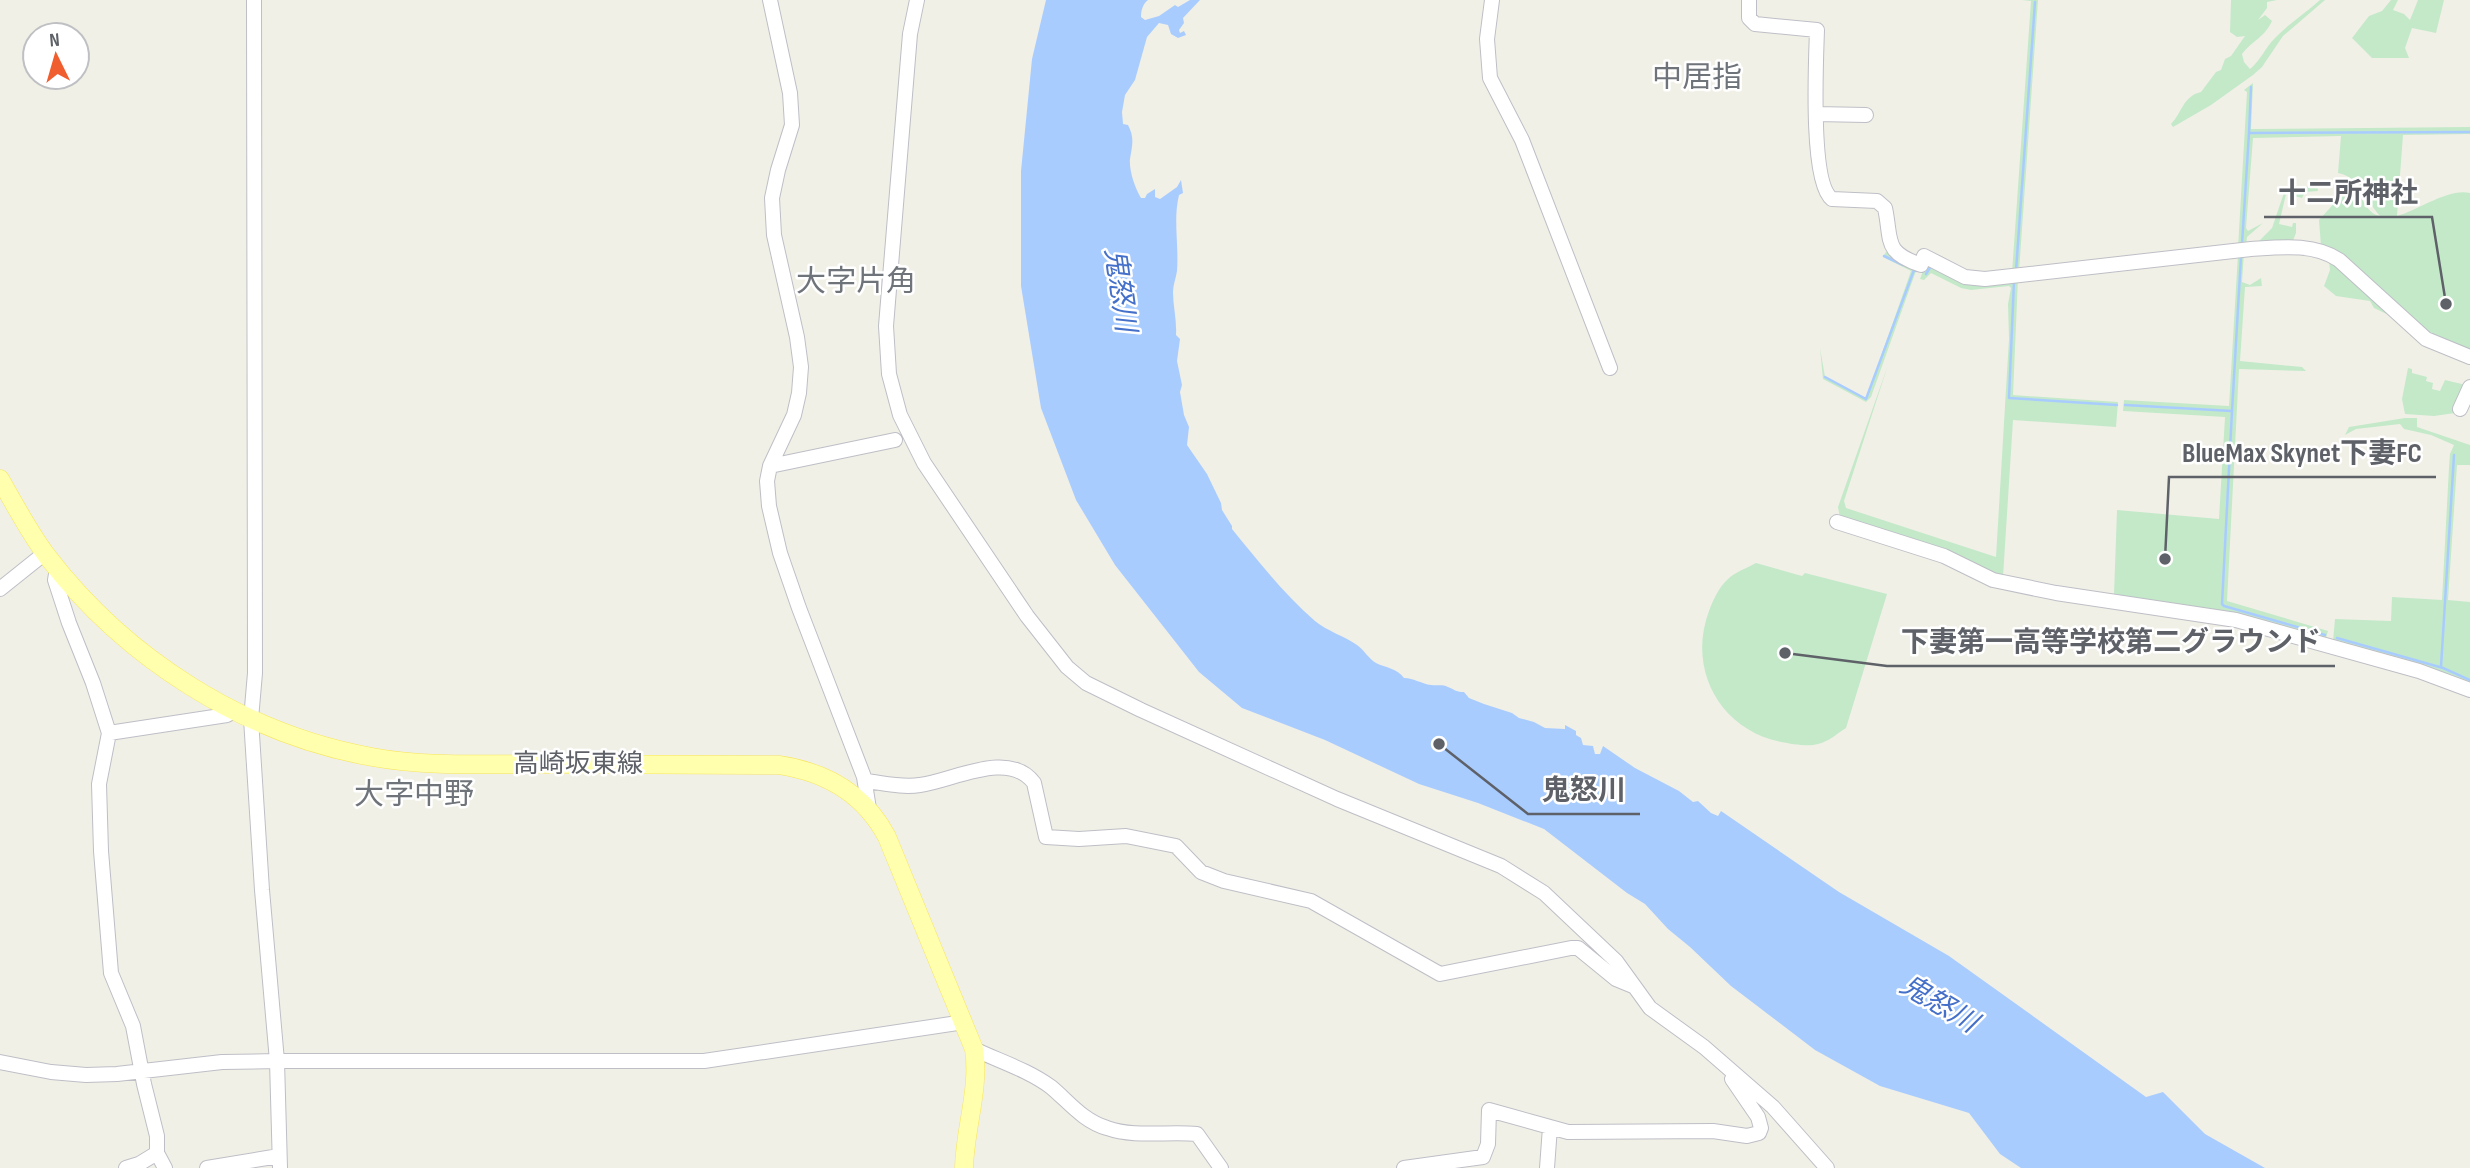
<svg xmlns="http://www.w3.org/2000/svg" width="2470" height="1168" viewBox="0 0 2470 1168" font-family="'Sofia Sans Condensed','Noto Sans JP',sans-serif">
	<style>
		.green { fill: #c3e9c9 }
		.water { fill: #a9ccff }
		.lines { fill: none; stroke-linecap: round; stroke-linejoin: round }
		.stream { stroke: #a9ccff; stroke-width: 2.5 }
		.minor-casing { stroke: #bebfc6; stroke-width: 16 }
		.major-casing { stroke: #f7e55a; stroke-width: 19 }
		.minor { stroke: #fff; stroke-width: 14 }
		.major { stroke: #ffffae; stroke-width: 18 }
		.labels { text-anchor: middle; dominant-baseline: central; stroke-width: 5; stroke-linejoin: round; paint-order: stroke }
		.street-label { font-size: 26px; fill: #5e6168; stroke: #fff }
		.water-label { font-size: 28px; font-style: italic; fill: #4570c9; stroke: #fff }
		.quarter-label { font-size: 30px; fill: #6f737a; stroke: #fff }
		.leader { fill: none; stroke: #5e6168; stroke-width: 2.5 }
		.callout-dot { fill: #5e6168; stroke: #fff; stroke-width: 2.5 }
		.callout-label { font-size: 28px; text-anchor: middle; font-weight: bold; fill: #5e6168; stroke: #fff; stroke-width: 5; stroke-linejoin: round; paint-order: stroke }
	</style>
	<rect width="100%" height="100%" fill="#f1f0e7"/>
	<path class="green" d="M 2022,0 L 2038,0 L 2019,272 L 2012,273 L 2031,1 Z
		M 2231,0 L 2277,0 L 2267,2 L 2267,8 L 2258,20 L 2265,15 L 2272,21 C 2265,37 2252,41 2242,54 L 2244,62 L 2250,69 C 2261,60 2265,48 2275,38 C 2288,24 2306,13 2320,0 L 2325,0 L 2283,36 L 2262,67 L 2253,75 L 2211,105 L 2173,127 L 2171,124 C 2182,113 2183,96 2201,92 L 2216,72 L 2221,70 L 2225,59 L 2231,56 L 2245,36 L 2237,37 L 2230,32 Z
		M 2391,0 L 2398,0 L 2393,10 L 2404,14 L 2410,20 L 2418,0 L 2444,0 L 2436,33 L 2412,28 L 2405,48 L 2409,58 L 2372,58 L 2352,38 L 2369,16 L 2382,11 Z
		M 2253,83 L 2251,129 L 2470,127 L 2470,134 L 2403,135 L 2397,216 C 2419,210 2448,188 2470,193 L 2470,354 L 2374,308 L 2370,301 L 2336,296 L 2324,286 L 2330,270 L 2329,261 L 2321,246 L 2319,220 L 2339,198 L 2345,182 L 2353,184 C 2362,195 2365,213 2380,216 C 2366,201 2361,177 2338,173 L 2341,136 L 2253,138 L 2246,228 L 2248,231 L 2263,223 L 2247,237 L 2246,247 L 2238,248 L 2247,92 L 2244,90 Z
		M 2317,185 L 2318,191 L 2305,192 L 2302,198 L 2286,194 L 2279,224 L 2292,227 L 2293,223 L 2296,223 L 2296,233 L 2292,243 L 2257,243 L 2272,228 L 2285,190 Z
		M 1886,252 L 1917,268 L 1871,397 L 1866,402 L 1823,379 L 1820,348 L 1825,377 L 1866,399 L 1911,271 L 1883,257 Z
		M 2244,253 L 2242,282 L 2250,285 L 2261,278 L 2262,286 L 2245,287 L 2240,361 L 2302,367 L 2306,371 L 2239,369 L 2227,601 L 2328,631 L 2325,641 L 2115,596 L 2114,594 L 2117,510 L 2219,519 L 2225,417 L 2123,411 L 2124,400 L 2229,406 L 2238,254 Z
		M 1926,263 L 1953,275 L 2018,278 L 2013,395 L 2118,402 L 2116,427 L 2013,420 L 2003,577 L 1840,518 L 1838,507 L 1888,365 L 1844,501 L 1846,508 L 1996,557 L 2009,339 L 2008,304 L 2011,288 L 2009,286 L 1971,290 L 1961,288 L 1931,273 L 1924,280 L 1920,279 Z
		M 2408,368 L 2412,369 L 2412,373 L 2427,377 L 2426,381 L 2433,383 L 2432,389 L 2440,391 L 2445,380 L 2466,385 L 2455,413 L 2434,416 L 2405,414 L 2402,399 Z
		M 2405,418 L 2417,418 L 2417,427 L 2470,445 L 2470,465 L 2457,465 L 2448,600 L 2470,602 L 2470,688 L 2333,641 L 2335,619 L 2391,621 L 2392,597 L 2442,600 L 2449,467 L 2450,454 L 2454,445 L 2431,435 L 2404,429 L 2400,424 L 2356,429 L 2345,435 L 2349,427 Z
		M 1756,563 L 1802,576 L 1805,573 L 1887,594 L 1846,728 C 1838,733 1828,742 1818,744 C 1808,747 1792,744 1781,742 C 1720,730 1687,669 1709,611 C 1713,600 1719,587 1728,579 C 1735,572 1747,568 1756,563 Z"/>
	<path class="water" d="M 1046,0 L 1148,0 C 1143,4 1141,10 1141,17 L 1145,20 L 1159,16 L 1175,5 L 1178,7 L 1190,0 L 1200,0 L 1183,18 L 1184,23 L 1179,30 L 1180,33 L 1184,31 L 1186,35 L 1178,38 L 1171,34 L 1168,25 L 1159,23 L 1147,37 L 1135,80 L 1125,95 L 1122,112 L 1123,124 L 1128,125 C 1135,138 1132,146 1130,159 C 1129,171 1135,188 1141,198 L 1145,198 L 1147,194 L 1155,189 L 1155,197 L 1160,199 L 1177,187 L 1181,180 L 1183,193 L 1179,195 C 1173,220 1179,244 1177,271 C 1176,278 1173,285 1173,292 C 1173,306 1177,321 1176,335 L 1180,339 L 1177,361 L 1182,385 L 1180,392 L 1184,415 L 1189,427 L 1187,445 L 1207,474 L 1221,503 L 1222,510 L 1232,526 L 1232,529 C 1259,562 1283,593 1315,621 C 1327,631 1344,636 1357,645 C 1364,650 1369,659 1376,663 C 1386,668 1397,668 1404,678 C 1414,678 1422,684 1431,685 C 1438,686 1442,684 1448,687 C 1455,690 1457,692 1464,692 L 1469,698 L 1484,704 L 1512,713 L 1519,718 L 1534,722 L 1545,728 L 1565,729 L 1565,725 L 1576,731 L 1576,735 L 1581,738 L 1583,745 L 1593,746 L 1595,754 L 1600,754 L 1603,746 L 1635,768 L 1679,791 L 1693,802 L 1698,801 L 1711,813 L 1718,816 L 1721,811 L 1839,892 L 1949,956 L 2146,1097 L 2163,1092 L 2205,1134 L 2265,1168 L 2021,1168 L 2000,1154 L 1969,1113 L 1880,1086 L 1815,1050 L 1731,986 L 1690,947 L 1668,929 L 1645,904 L 1627,893 L 1544,829 L 1478,803 L 1419,784 L 1325,740 L 1242,708 L 1199,672 L 1115,565 L 1076,500 L 1041,408 L 1021,286 L 1021,171 L 1032,59 Z"/>
	<g class="lines">
		<path class="stream" d="M 2249,133 L 2251,87
			M 2242,244 L 2249,133 L 2470,132
			M 1884,256 L 1903,265
			M 2016,271 L 2035,2
			M 1926,274 L 1931,266
			M 2014,281 L 2009,398 L 2117,405
			M 1825,377 L 1866,399 L 1914,270 L 1916,271
			M 2125,405 L 2232,411 L 2222,604 L 2224,606 L 2325,635
			M 2232,411 L 2241,257
			M 2337,638 L 2443,668 L 2470,680
			M 2441,667 L 2454,455"/>
		<g class="minor-casing">
			<path id="minor" d="M 254,0 L 255,673 L 251,719 L 262,890 L 277,1061 L 280,1168
				M 770,0 L 790,93 L 792,125 L 778,170 L 772,198 L 774,235 L 797,337 L 801,367 L 799,393 L 794,415 L 770,466 L 767,481 L 769,506 L 780,553 L 799,608 L 864,777 L 869,809
				M 917,0 L 910,34 L 886,326 L 889,374 L 900,415 L 924,463 L 1027,616 L 1067,667 L 1086,683 L 1141,710 L 1337,799 L 1501,866 L 1544,893 L 1616,961 L 1650,1008 L 1704,1047 L 1773,1107 L 1827,1168
				M 1492,0 L 1487,39 L 1490,78 L 1522,140 L 1610,368
				M 1749,0 L 1749,18 L 1755,24 L 1817,30 C 1816,60 1810,183 1832,199 L 1877,201 L 1885,208 C 1892,241 1883,252 1921,265 L 1924,256 L 1965,277 L 1985,279 L 2251,249 C 2281,247 2314,243 2339,260 L 2426,339 L 2470,357
				M 1816,114 L 1866,115
				M 2460,409 L 2470,387
				M 770,466 L 895,440
				M 1837,522 L 1944,556 L 1993,580 L 2056,593 L 2236,620 L 2419,671 L 2470,690
				M 57,568 L 55,580 L 69,623 L 93,683 L 109,733 L 99,784 L 101,851 L 111,973 L 133,1026 L 144,1084 L 157,1136 L 157,1153 L 165,1168
				M 0,589 L 45,553
				M 109,733 L 227,715 L 234,711
				M 866,781 C 883,783 902,788 920,785 C 952,781 1009,749 1034,783 L 1046,837 L 1079,839 L 1126,836 L 1176,846 L 1201,872 L 1224,881 L 1311,901 L 1440,974 L 1571,948 L 1578,948 L 1616,979 L 1633,986
				M 974,1049 C 999,1061 1028,1070 1051,1087 C 1069,1102 1083,1121 1107,1128 C 1135,1138 1168,1131 1197,1134 L 1221,1168
				M 0,1062 L 51,1072 L 86,1075 L 117,1074 L 222,1062 L 277,1061 L 704,1061 L 964,1022
				M 126,1168 L 139,1164 L 157,1153
				M 207,1168 L 279,1156
				M 1404,1168 L 1483,1157 L 1488,1144 L 1489,1110 L 1550,1127
				M 1547,1168 L 1550,1127 L 1568,1132 L 1713,1131 L 1747,1136 L 1759,1133 L 1761,1128 L 1758,1117 L 1732,1079"/>
		</g>
		<g class="major-casing">
			<path id="major" d="M 0,479 C 15,505 29,532 47,556 C 126,659 244,734 372,757 C 426,767 481,764 536,764 C 617,764 698,764 779,765 C 826,772 864,793 887,837 L 974,1049 C 980,1088 965,1128 964,1168"/>
		</g>
		<use href="#minor" class="minor"/>
		<use href="#major" class="major"/>
	</g>
	<g class="labels">
		<g class="street-label">
			<text x="578" y="764">高崎坂東線</text>
		</g>
		<g class="water-label">
			<text transform="translate(1120 290) rotate(82)">鬼怒川</text>
			<text transform="translate(1939 1004) rotate(31)">鬼怒川</text>
		</g>
		<g class="quarter-label">
			<text x="1697" y="78">中居指</text>
			<text x="856" y="282">大字片角</text>
			<text x="414" y="795">大字中野</text>
		</g>
	</g>
	<path class="leader" d="M2446 304L2432 217H2264M2165 559L2169 477H2436M1785 653L1887 666H2335M1439 744L1528 814H1640"/>
	<g class="callout-dot">
		<circle cx="2446" cy="304" r="7"/>
		<circle cx="2165" cy="559" r="7"/>
		<circle cx="1785" cy="653" r="7"/>
		<circle cx="1439" cy="744" r="7"/>
	</g>
	<g class="callout-label">
		<text x="2348" y="202">十二所神社</text>
		<text x="2302" y="462">BlueMax Skynet下妻FC</text>
		<text x="2111" y="651">下妻第一高等学校第二グラウンド</text>
		<text x="1584" y="799">鬼怒川</text>
	</g>
	<g transform="translate(56 56) rotate(355)"><circle r="33" fill="#ffffff" stroke="#bfc0c3" stroke-width="2"/>
	<path d="M0-5L12 26L0 18L-12 26Z" fill="#f05d2e"/>
	<text y="-10" font-size="19" font-weight="bold" text-anchor="middle" fill="#5e6168">N</text>
	</g>
</svg>
